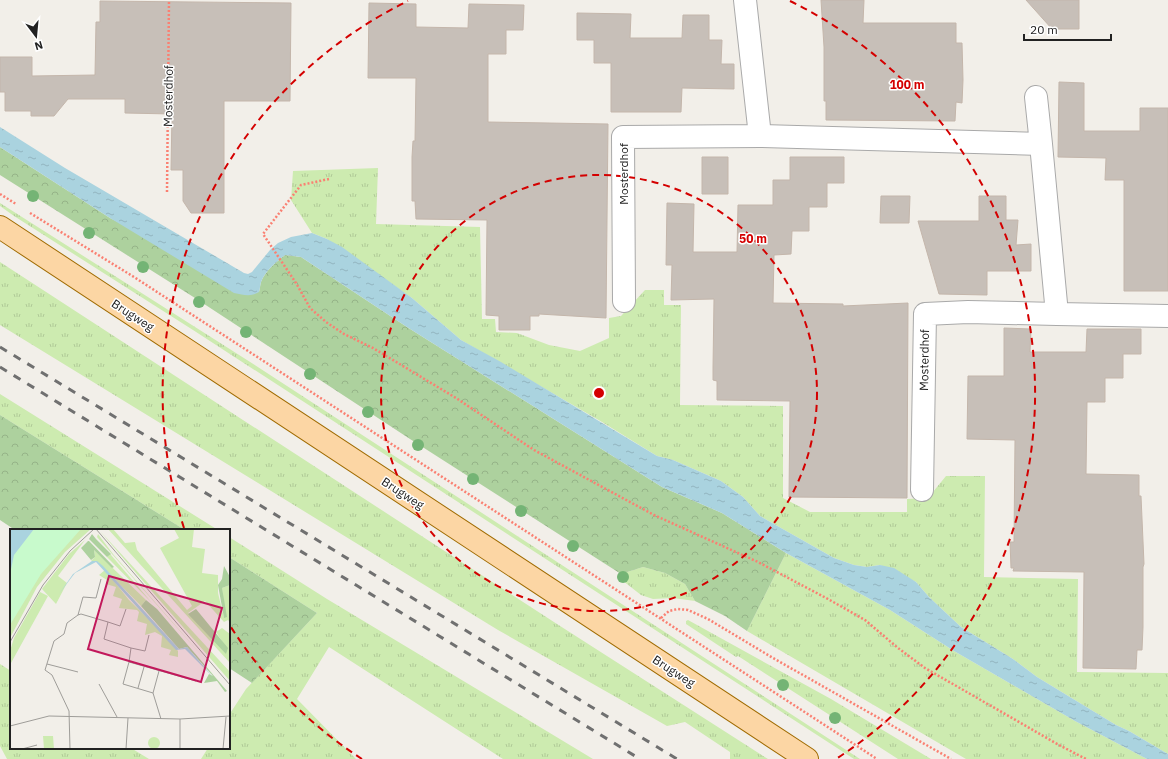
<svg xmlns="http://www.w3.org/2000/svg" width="1168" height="759" viewBox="0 0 1168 759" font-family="'IBM Plex Sans',sans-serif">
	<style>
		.grass { fill: url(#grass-tufts) }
		.forest { fill: url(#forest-crowns) }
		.water { fill: url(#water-ripples) }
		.building { fill: #c7bfb8; stroke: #c4b6ab }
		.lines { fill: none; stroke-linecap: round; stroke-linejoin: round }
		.minor-casing { stroke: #a9a9a9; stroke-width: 24 }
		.primary-casing { stroke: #a06b00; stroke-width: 24 }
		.path { stroke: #fa8072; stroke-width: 2.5; stroke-dasharray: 2 2; stroke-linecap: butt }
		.minor { stroke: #fff; stroke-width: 22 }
		.primary { stroke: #fcd6a4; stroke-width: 22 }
		.rail { stroke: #707070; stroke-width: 3; stroke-dasharray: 8 8; stroke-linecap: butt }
		.tree { fill: #74b475 }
		.ring { fill: none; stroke: #d40000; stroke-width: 2; stroke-dasharray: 7 5 }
		.labels { text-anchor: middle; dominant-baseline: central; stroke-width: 3; stroke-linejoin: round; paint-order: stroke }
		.street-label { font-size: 12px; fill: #222; stroke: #fff }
		.inset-road { fill: none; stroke: #9f9d99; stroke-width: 1 }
		.view { fill: #c2185b; fill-opacity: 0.15; stroke: #c2185b; stroke-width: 2 }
		.inset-edge { fill: none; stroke: #222; stroke-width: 2 }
		.centre { fill: #d40000; stroke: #fff; stroke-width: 2 }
		.ring-label { font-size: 12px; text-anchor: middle; font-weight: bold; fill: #d40000; stroke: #fff; stroke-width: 3; stroke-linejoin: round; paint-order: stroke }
	</style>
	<defs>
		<pattern id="grass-tufts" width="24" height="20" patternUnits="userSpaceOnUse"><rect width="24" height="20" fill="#cdebb0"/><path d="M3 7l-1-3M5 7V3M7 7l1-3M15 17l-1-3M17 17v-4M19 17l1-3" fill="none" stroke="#b0c997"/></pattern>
		<pattern id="forest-crowns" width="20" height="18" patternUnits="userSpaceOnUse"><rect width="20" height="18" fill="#add19e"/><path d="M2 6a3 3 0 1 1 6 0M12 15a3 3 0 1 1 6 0" fill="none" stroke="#95b388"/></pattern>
		<pattern id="water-ripples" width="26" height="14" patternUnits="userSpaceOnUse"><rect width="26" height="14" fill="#aad3df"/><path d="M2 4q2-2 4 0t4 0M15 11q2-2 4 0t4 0" fill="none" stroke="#92b5bf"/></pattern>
	</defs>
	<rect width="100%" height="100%" fill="#f2efe9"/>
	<path class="grass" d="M 378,168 L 376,224 L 480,227 L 482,319 L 495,319 L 496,332 L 517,333 L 549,345 L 580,351 L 609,338 L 609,318 L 621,316 L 645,290 L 664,290 L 664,305 L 681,305 L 680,405 L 783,406 L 783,498 L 810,512 L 907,512 L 907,499 L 928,498 L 946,476 L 985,476 L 984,577 L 1078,579 L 1077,672 L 1168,673 L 1168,754 L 1129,731 L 1116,725 L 1037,677 L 1013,659 L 961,627 L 929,597 L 916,582 L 880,565 L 867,567 L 854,565 L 834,558 L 760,516 L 743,497 L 721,481 L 673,460 L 657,456 L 602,422 L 461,340 L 412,298 L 327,239 L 312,233 L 291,200 L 293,171 Z
		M 0,203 L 247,360 L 860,759 L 854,759 L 193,330 L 14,216 L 0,206 Z
		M 0,262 L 557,624 L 768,759 L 730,759 L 730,752 L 685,722 L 667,726 L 498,630 L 0,325 Z
		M 0,394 L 218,530 L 185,530 L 0,415 Z
		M 229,537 L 327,599 L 593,759 L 503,759 L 329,647 L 297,699 L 356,759 L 201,759 L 208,748 L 229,748 L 229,715 L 246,689 L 317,613 L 229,557 Z
		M 786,553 L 890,610 L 954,651 L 1075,721 L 1147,759 L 966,759 L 747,631 Z
		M 643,567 L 665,573 L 685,584 L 695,601 L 673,598 L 653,599 L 641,595 L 618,577 L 621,574 Z
		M 688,620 L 831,699 L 931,759 L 898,759 L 738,656 L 736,657 L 686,624 L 686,621 Z
		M 0,664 L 11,671 L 11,748 L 131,748 L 149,759 L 7,759 L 0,746 Z"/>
	<path class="forest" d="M 0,147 L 110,218 L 259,292 C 260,289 260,285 261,282 C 265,271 276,262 285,255 L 301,257 L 407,327 L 662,487 L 722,513 L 786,553 L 747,631 L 725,616 L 695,601 L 685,584 L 665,573 L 643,567 L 621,574 L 410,439 L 195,298 L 0,175 Z
		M 0,415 L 185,530 L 15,530 L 0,520 Z
		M 229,557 L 317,613 L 252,683 L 229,668 Z"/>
	<path class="water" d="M 0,127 L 65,168 L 244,273 L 248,274 L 252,272 L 270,250 L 278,243 L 291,237 L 312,233 L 327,239 L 342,247 L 412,298 L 461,340 L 501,362 L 657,456 L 673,460 L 721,481 L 743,497 L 760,516 L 834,558 L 854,565 L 867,567 L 880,565 L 894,568 L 916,582 L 929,597 L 961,627 L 1013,659 L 1037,677 L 1116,725 L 1129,731 L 1168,754 L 1168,759 L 1147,759 L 1075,721 L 954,651 L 890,610 L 786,553 L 722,513 L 662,487 L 407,327 L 301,257 L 285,255 C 276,262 265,271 261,282 C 260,285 260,289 259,292 C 251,297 244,295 234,293 L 110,218 L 0,147 Z"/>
	<path class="building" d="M 821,0 L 864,0 L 863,23 L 956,23 L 956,43 L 962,43 L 963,80 L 962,103 L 956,102 L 955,121 L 826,120 L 826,101 L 824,101 L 824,47 Z
		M 1026,0 L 1079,0 L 1079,29 L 1052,29 Z
		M 100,1 L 291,3 L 290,101 L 224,101 L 224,213 L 191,213 L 183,201 L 183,170 L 171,170 L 172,114 L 125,113 L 125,99 L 68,99 L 54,116 L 31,116 L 31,111 L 5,111 L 5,92 L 0,92 L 0,57 L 32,57 L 32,76 L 95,75 L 96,22 L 100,22 Z
		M 369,3 L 416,4 L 416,27 L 468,28 L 469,4 L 524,5 L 523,30 L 506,30 L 506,54 L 488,54 L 488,122 L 608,124 L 606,318 L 539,314 L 539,316 L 530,316 L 530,330 L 499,330 L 499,316 L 486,315 L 487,220 L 416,219 L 415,201 L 412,201 L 412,157 L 413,141 L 415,141 L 416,78 L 368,78 Z
		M 577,13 L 631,14 L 630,38 L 682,38 L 683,15 L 709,15 L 709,40 L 722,40 L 721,64 L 734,64 L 734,89 L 682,88 L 681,112 L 611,112 L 611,63 L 594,63 L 594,40 L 577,40 Z
		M 1059,82 L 1084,83 L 1084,131 L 1140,131 L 1140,108 L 1168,108 L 1168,291 L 1124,291 L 1124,180 L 1105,180 L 1106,158 L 1058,157 Z
		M 702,157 L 728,157 L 728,194 L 702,194 Z
		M 790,157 L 844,157 L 844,183 L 827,183 L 827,207 L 809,207 L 809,231 L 792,231 L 791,254 L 774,255 L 773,303 L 843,304 L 843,306 L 908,303 L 907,498 L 789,497 L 790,401 L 717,400 L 717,381 L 713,380 L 713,368 L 714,299 L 671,300 L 672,265 L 666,265 L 667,203 L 694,204 L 693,252 L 737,252 L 738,205 L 773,205 L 773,180 L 790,180 Z
		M 881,196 L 910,196 L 909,223 L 880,223 Z
		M 979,196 L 1006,196 L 1006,220 L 1018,220 L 1016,245 L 1031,244 L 1031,271 L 987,271 L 987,295 L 939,294 L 918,221 L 979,221 Z
		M 1004,328 L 1031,329 L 1030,352 L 1086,352 L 1087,329 L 1141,329 L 1141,354 L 1123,354 L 1123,378 L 1105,378 L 1105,402 L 1087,402 L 1086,474 L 1139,475 L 1139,496 L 1141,496 L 1144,564 L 1143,567 L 1143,627 L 1142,650 L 1137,650 L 1136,669 L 1083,668 L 1084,572 L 1013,571 L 1014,568 L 1011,568 L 1010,542 L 1014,542 L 1015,440 L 967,439 L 968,376 L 1004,376 Z"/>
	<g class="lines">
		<g class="minor-casing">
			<path id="minor" d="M 745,0 L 760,136 L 1041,144 L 1057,314 L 1168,316
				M 1036,97 L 1041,144
				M 624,301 L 623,137 L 760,136
				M 922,490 L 925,314 L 968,312 L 1057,314"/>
		</g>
		<g class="primary-casing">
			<path id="primary" d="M 0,227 L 807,759"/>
		</g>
		<path class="path" d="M 329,179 L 301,185 L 263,234 L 296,283 L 310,308 L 326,322 L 344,334 L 373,348 L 456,398 L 534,450 L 654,515 L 758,562 L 828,599 L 865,620 L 898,648 L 925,668 L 1059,745 L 1086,759
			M 167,192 L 169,0
			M 0,194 L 16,204
			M 30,213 L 134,277 L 877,759
			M 661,618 L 669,611 L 678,609 L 688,610 L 708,619 L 773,658 L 951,759"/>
		<use href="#minor" class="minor"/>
		<use href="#primary" class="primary"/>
		<path class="rail" d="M 0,347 L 677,759
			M 0,367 L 640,759"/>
	</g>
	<g class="tree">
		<circle cx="33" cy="196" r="6"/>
		<circle cx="89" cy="233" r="6"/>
		<circle cx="143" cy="267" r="6"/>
		<circle cx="199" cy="302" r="6"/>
		<circle cx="246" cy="332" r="6"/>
		<circle cx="310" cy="374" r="6"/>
		<circle cx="368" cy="412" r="6"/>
		<circle cx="418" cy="445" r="6"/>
		<circle cx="473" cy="479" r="6"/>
		<circle cx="521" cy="511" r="6"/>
		<circle cx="573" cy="546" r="6"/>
		<circle cx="623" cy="577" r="6"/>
		<circle cx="783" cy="685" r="6"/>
		<circle cx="835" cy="718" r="6"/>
	</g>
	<g class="ring">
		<circle cx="599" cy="393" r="218"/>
		<path d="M362 759A436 436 0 0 1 229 624M184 528A436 436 0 0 1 408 1M790 1A436 436 0 0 1 836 759"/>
	</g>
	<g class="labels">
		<g class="street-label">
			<text transform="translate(168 96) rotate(-89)">Mosterdhof</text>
			<text transform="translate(623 174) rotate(-90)">Mosterdhof</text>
			<text transform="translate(133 315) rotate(33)">Brugweg</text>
			<text transform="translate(924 360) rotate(-89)">Mosterdhof</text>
			<text transform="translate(403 493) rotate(33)">Brugweg</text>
			<text transform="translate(674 671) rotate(33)">Brugweg</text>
		</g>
	</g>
	<g transform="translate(10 529)">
		<rect width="220" height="220" fill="#f2efe9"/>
		<path d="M 24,0 L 81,0 L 55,23 L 27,58 L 0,109 L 0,73 ZM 98,0 L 103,0 L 115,14 L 125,13 L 127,21 L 177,81 L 182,77 L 150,19 L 169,9 L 164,0 L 184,0 L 182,18 L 195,20 L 192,44 L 208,46 L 208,64 L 214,89 L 212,59 L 220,56 L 220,94 L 218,91 L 214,93 L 195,72 L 178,84 L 216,118 L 206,103 L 212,99 L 220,105 L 220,134 ZM 90,2 L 220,143 L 220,152 L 119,36 ZM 88,5 L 103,25 L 199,135 L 87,8 ZM 75,11 L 48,47 L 57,54 L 46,75 L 32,60 L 59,25 ZM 84,21 L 136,71 L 131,77 L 88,33 L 81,32 L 85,28 ZM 101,25 L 101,26 L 142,74 L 97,28 ZM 95,41 L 119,71 L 156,107 L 168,122 L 168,128 L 159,126 L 161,121 L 151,118 L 152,107 L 145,103 L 135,106 L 137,95 L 127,92 L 129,83 L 127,81 L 109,79 L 112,70 L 103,67 L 106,58 L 96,55 L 97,51 L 89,46 ZM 30,63 L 38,67 L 1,134 L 0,122 L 4,109 ZM 33,207 L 43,207 L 44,220 L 34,220 ZM138 214a6 6 0 1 1 12 0a6 6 0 1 1-12 0Z" fill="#cdebb0"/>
		<path d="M 82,5 L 86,10 L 101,25 L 97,28 L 79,10 ZM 78,12 L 79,12 L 104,38 L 102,39 L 84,21 L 85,28 L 81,31 L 71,19 ZM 214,37 L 220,48 L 220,56 L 212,59 L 217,88 L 214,89 L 208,56 L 212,50 ZM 136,71 L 147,80 L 217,162 L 215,163 L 207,152 L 194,154 L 199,145 L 203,147 L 177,118 L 169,120 L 131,77 ZM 186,80 L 218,119 L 216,125 L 178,85 Z" fill="#add19e"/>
		<path d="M 0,0 L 71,0 L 31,45 L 0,96 Z" fill="#c8facc"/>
		<path d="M 0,0 L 24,0 L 4,26 L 0,45 ZM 82,32 L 87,32 L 93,37 L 169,120 L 177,118 L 203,148 L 175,120 L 166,121 L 86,33 L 65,44 L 49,65 L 63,45 Z" fill="#aad3df"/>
		<path class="inset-road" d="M 86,0 L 220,156M 91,50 L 86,69 L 73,68 L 68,86 L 71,85 L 98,93 L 94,110 L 121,119 L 119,133 L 186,152M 98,93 L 110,97 L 116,80M 0,113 L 33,56 L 60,22 L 84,0M 121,119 L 135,122 L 139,106M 119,133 L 113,155 L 143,164M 37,135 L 68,143M 149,142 L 143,164 L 151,190M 89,155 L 107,188M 128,159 L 134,138M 0,197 L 39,187 L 170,190 L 220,187M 12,220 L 27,216M 60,220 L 59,182 L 42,146 L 35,141 L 44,112 L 54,105 L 57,94 L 68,86M 116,220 L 118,189M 170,220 L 170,190M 213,220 L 216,188"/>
		<path class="view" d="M 99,47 L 212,79 L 191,153 L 78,120 Z"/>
		<rect width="220" height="220" class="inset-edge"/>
	</g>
	<circle cx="599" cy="393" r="6" class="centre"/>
	<g class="ring-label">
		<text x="907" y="89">100 m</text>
		<text x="753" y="243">50 m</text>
	</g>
	<g transform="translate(36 36) rotate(164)" stroke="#ffffff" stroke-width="3" paint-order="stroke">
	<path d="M0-3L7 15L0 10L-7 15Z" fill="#222222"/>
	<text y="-6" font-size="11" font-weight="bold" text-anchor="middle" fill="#222222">N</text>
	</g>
	<path d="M1024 34v6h87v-6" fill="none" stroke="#222222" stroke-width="2"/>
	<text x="1030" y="34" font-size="12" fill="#222222" stroke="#ffffff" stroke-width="3" paint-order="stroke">20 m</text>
</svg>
